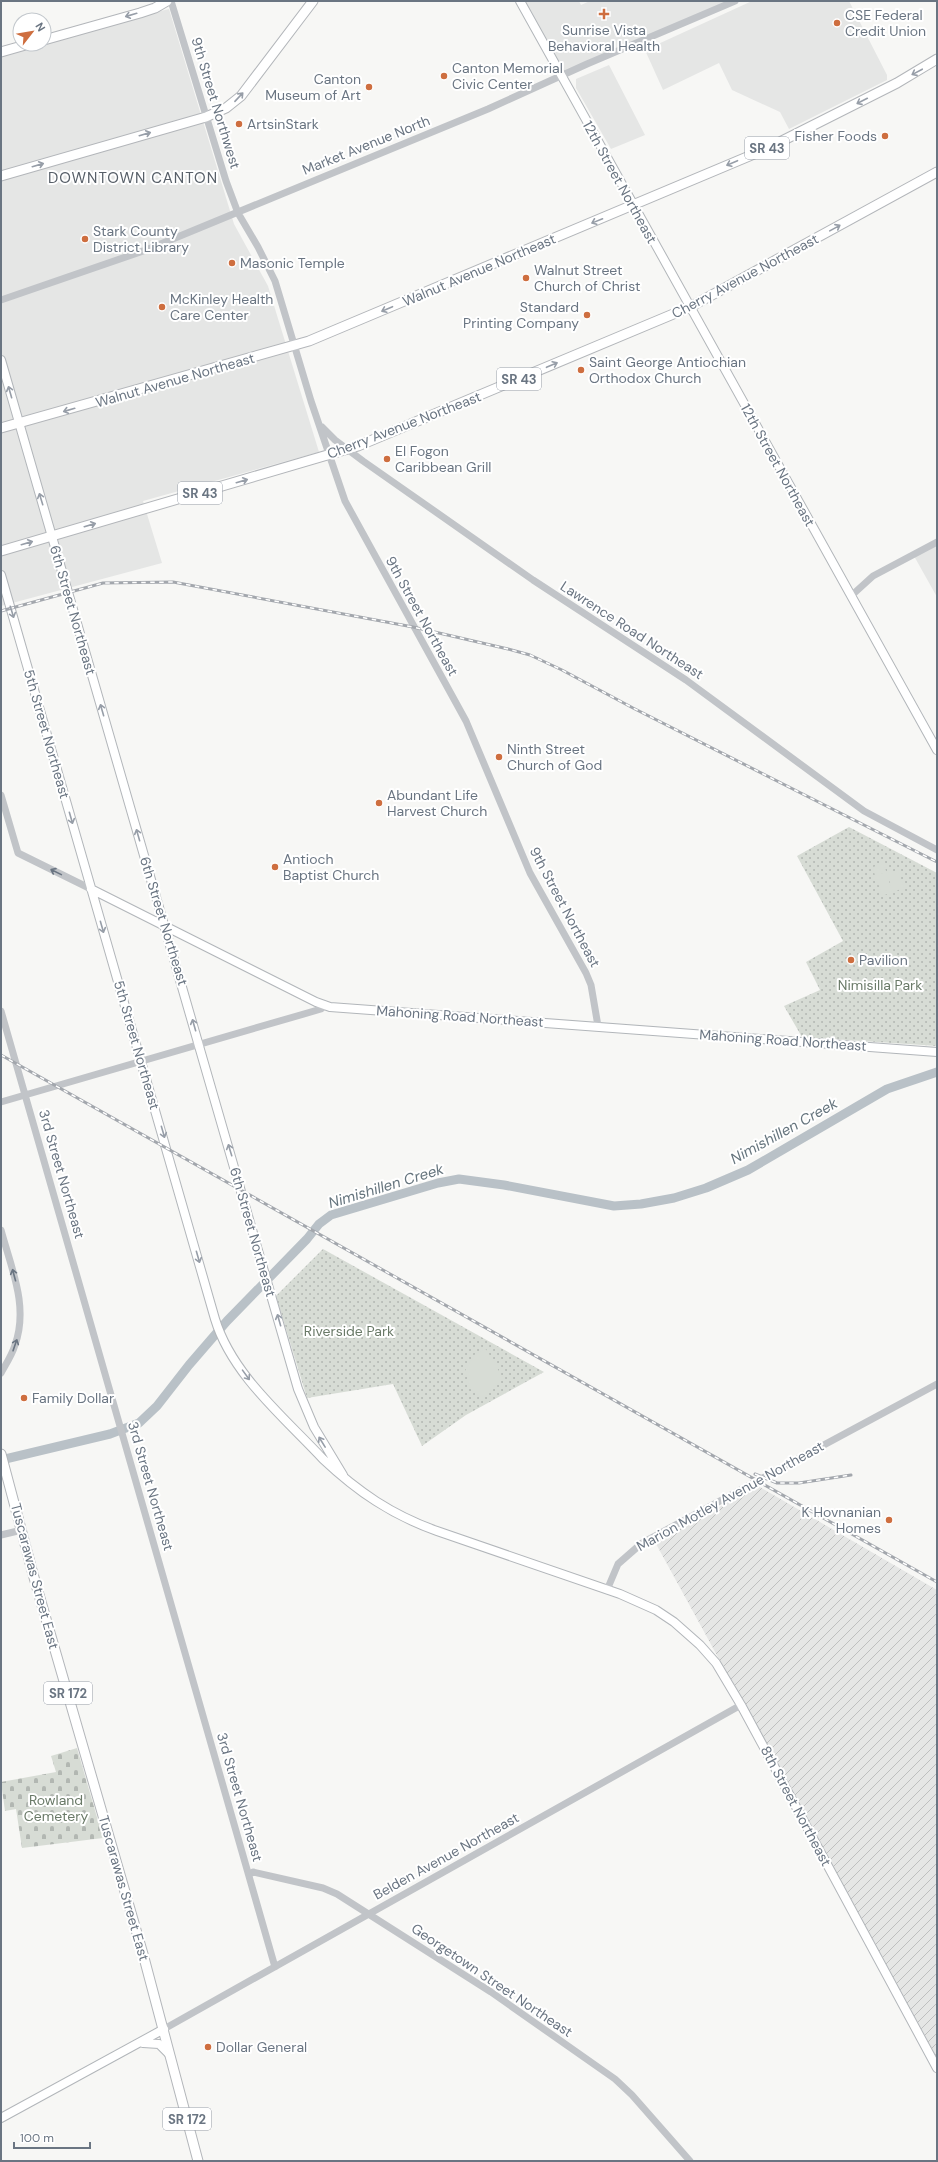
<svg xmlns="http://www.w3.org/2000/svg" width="938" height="2162" viewBox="0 0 938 2162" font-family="'DM Sans',sans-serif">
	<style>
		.built { fill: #e5e6e5 }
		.industrial { fill: url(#industrial-furrows) }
		.grass { fill: url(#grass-dots) }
		.cemetery { fill: url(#cemetery-stones) }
		.pitch { fill: #d7dcd5 }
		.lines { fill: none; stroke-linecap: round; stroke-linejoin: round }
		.river { stroke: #b9c1c7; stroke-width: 9 }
		.secondary-casing { stroke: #b2b6ba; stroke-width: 10 }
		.primary-casing { stroke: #b3b6ba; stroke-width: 11 }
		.tertiary { stroke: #c1c4c8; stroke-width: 7 }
		.secondary { stroke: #fff; stroke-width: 8 }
		.primary { stroke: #fff; stroke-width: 9 }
		.rail-casing { stroke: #a3a7ad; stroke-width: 3 }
		.rail { stroke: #fff; stroke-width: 1.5; stroke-dasharray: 4.5; stroke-linecap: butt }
		.oneway { stroke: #979ea8 }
		.oneway2 { stroke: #6a7582 }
		.poi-dot { fill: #ce6e3f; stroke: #fff; stroke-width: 1.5 }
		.labels { text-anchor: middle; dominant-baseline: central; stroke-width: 4; stroke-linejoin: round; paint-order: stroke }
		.shield { fill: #fff; stroke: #979ea8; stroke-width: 1 }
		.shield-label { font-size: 13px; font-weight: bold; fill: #6a7582 }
		.poi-label { font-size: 14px; fill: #6a7582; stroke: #fff; text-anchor: start }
		.street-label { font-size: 14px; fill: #6a7582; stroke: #fff }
		.park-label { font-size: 14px; fill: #6a7a68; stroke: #fff }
		.neighbourhood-label { font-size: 15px; letter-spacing: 1px; fill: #575f68; stroke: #fff }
		.water-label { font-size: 15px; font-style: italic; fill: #66757e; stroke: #fff }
	</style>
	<defs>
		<pattern id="industrial-furrows" width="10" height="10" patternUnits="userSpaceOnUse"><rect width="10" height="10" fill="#e5e6e5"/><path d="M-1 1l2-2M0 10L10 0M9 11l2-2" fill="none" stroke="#bebfbf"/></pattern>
		<pattern id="grass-dots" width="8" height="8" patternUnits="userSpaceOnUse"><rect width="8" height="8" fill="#d7dcd5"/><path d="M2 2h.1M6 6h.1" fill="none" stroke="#b2b7b2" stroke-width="1.8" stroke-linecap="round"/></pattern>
		<pattern id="cemetery-stones" width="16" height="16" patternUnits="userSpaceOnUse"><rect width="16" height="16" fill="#d7dcd5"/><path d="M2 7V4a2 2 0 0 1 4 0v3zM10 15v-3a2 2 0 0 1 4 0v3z" fill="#b2b7b2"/></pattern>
	</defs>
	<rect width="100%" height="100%" fill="#f7f7f5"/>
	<path class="built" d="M 523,1 L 579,1 L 581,5 L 590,1 L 729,1 L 561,73 Z
		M 752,1 L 849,1 L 887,75 L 887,80 L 789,129 L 780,112 L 732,90 L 719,63 L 663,90 L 645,50 Z
		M 169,9 L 234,224 L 268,286 L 319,452 L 143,501 L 162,563 L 1,606 L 1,50 L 25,44 L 44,44 L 44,39 Z
		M 609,65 L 645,135 L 611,149 L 576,88 L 576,79 Z
		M 937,543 L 937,597 L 914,556 Z"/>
	<path class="industrial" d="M 758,1486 L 937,1590 L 937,2058 L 655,1542 Z"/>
	<path class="grass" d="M 849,827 L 937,873 L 937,1046 L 802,1037 L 784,1006 L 820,990 L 806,962 L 843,941 L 797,856 Z
		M 323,1249 L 544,1372 L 466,1415 L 422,1446 L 393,1384 L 307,1398 L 276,1296 Z"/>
	<path class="cemetery" d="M 77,1748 L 103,1838 L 22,1848 L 16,1809 L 5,1811 L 1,1782 L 56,1772 L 51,1756 Z"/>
	<path class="pitch" d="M 884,864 L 892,892 L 882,896 L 876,876 L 884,873 L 875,876 L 873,867 Z
		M 898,870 L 904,888 L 893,892 L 887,873 Z
		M 486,1349 L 503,1378 L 481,1398 L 471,1390 L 465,1371 L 474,1355 Z"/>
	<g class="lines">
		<path class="river" d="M 1,1460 L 110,1434 L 139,1423 L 157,1406 L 189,1365 L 227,1321 L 307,1239 L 319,1224 L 331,1215 L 438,1183 L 459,1179 L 504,1185 L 614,1206 L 641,1204 L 674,1198 L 706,1188 L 748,1170 L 887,1089 L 937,1072"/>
		<g class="secondary-casing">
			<path id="secondary" d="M 520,1 L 937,750
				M 1,360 L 298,1389 L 314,1427 L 343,1475
				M 1,575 L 215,1319 C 232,1375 284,1417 323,1459 C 358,1492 392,1515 437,1531 L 620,1594 L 656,1610 L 674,1622 L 700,1645 L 716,1663 L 741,1705 L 937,2068
				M 91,889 L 316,1002 L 330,1007 L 937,1052
				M 143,2043 L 159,2044 L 169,2054
				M 1,2118 L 164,2029"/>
		</g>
		<g class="primary-casing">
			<path id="primary" d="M 44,40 L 140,13 L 155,8 L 167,1
				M 1,52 L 29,44
				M 1,176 L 206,117 L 226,108 L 241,96 L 313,1
				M 1,428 L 309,341 L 766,149 L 897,83 L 937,59
				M 1,551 L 358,446 L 690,307 L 937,172
				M 1,1454 L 33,1574 L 143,1954 L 198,2161"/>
		</g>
		<path class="tertiary" d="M 171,1 L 226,181 L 238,213 L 258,247 L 275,281 L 311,401 L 345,501 L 466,721 L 530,873 L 586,973 L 591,985 L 598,1026
			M 1,300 L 146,250 L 488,109 L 587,64 L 735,1
			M 322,427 L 335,440 L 363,461 L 533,580 L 686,680 L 864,811 L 937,850
			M 851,596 L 873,576 L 937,542
			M 1,795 L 18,853 L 91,889
			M 1,1011 L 275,1967
			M 1,1102 L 321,1009 L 325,1005
			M 1,1230 C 11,1268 29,1306 15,1345 C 12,1355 6,1364 1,1373
			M 1,1535 L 22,1530
			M 607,1590 L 618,1564 L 642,1543 L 937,1384
			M 249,1875 L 253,1872 L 323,1888 L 337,1894 L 491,1992 L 615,2079 L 632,2095 L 690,2161
			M 164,2029 L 741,1705"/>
		<use href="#secondary" class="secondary"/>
		<use href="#primary" class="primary"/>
		<g class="rail-casing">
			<path id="rail" d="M 1,611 L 103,583 L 173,582 L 413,627 L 508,649 L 530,655 L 562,670 L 633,708 L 937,862
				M 1,1055 L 937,1582
				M 755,1474 L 777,1483 L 799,1483 L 851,1475"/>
		</g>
		<use href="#rail" class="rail"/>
	</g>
	<defs><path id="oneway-shaft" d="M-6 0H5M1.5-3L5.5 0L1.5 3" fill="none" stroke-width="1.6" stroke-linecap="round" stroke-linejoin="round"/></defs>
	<g class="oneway">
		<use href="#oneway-shaft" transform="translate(131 15) rotate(164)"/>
		<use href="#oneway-shaft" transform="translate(917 72) rotate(152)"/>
		<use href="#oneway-shaft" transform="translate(239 97) rotate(-47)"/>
		<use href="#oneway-shaft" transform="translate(862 101) rotate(153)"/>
		<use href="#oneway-shaft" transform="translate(145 134) rotate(-16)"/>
		<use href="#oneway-shaft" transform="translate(732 163) rotate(157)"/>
		<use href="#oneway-shaft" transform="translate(38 165) rotate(-16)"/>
		<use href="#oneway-shaft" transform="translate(597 221) rotate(158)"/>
		<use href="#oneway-shaft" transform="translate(835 228) rotate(-29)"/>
		<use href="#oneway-shaft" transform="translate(387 309) rotate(157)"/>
		<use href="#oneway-shaft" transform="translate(552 365) rotate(-23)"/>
		<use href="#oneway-shaft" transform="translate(10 392) rotate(-106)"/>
		<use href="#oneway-shaft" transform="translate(69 410) rotate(164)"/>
		<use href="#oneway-shaft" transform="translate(242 481) rotate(-16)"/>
		<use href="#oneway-shaft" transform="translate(41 499) rotate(-107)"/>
		<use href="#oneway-shaft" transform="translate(90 525) rotate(-16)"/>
		<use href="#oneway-shaft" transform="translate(27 543) rotate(-16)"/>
		<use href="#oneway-shaft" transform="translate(12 612) rotate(73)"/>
		<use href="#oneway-shaft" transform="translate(102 710) rotate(-106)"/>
		<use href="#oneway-shaft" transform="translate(71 818) rotate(74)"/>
		<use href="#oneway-shaft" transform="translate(138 835) rotate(-106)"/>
		<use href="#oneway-shaft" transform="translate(102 927) rotate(74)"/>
		<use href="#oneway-shaft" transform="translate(194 1025) rotate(-106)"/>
		<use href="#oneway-shaft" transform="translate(163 1132) rotate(74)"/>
		<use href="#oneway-shaft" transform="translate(230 1150) rotate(-107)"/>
		<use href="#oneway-shaft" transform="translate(198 1257) rotate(74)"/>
		<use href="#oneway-shaft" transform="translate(279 1320) rotate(-106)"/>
		<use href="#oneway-shaft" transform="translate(246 1375) rotate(54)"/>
		<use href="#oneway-shaft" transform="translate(322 1442) rotate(-122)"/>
	</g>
	<g class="oneway2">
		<use href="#oneway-shaft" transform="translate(56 872) rotate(-154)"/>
		<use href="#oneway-shaft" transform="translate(14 1275) rotate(-105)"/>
		<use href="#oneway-shaft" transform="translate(15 1345) rotate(-71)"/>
	</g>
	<g class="poi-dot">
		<path d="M602 8h4v4h4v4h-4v4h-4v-4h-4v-4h4z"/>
		<circle cx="837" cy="23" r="4"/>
		<circle cx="444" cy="76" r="4"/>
		<circle cx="369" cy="87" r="4"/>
		<circle cx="239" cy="124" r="4"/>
		<circle cx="885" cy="136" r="4"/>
		<circle cx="85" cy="239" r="4"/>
		<circle cx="232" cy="263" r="4"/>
		<circle cx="526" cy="278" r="4"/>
		<circle cx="162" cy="307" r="4"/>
		<circle cx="587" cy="315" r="4"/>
		<circle cx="581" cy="370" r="4"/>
		<circle cx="387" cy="459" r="4"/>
		<circle cx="499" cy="757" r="4"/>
		<circle cx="379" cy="803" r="4"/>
		<circle cx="275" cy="867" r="4"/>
		<circle cx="851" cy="960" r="4"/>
		<circle cx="24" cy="1398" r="4"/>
		<circle cx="889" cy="1520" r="4"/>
		<circle cx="208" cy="2047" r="4"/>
	</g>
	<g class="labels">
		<g class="shield">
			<rect x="745" y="137" width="44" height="22" rx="3"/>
			<rect x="497" y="368" width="44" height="22" rx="3"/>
			<rect x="178" y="482" width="44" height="22" rx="3"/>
			<rect x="44" y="1682" width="48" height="22" rx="3"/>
			<rect x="163" y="2108" width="48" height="22" rx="3"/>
		</g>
		<g class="shield-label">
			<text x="767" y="148">SR 43</text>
			<text x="519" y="379">SR 43</text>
			<text x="200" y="493">SR 43</text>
			<text x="68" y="1693">SR 172</text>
			<text x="187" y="2119">SR 172</text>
		</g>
		<g class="poi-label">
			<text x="845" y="15">CSE Federal<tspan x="845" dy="16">Credit Union</tspan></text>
			<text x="604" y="30" text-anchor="middle">Sunrise Vista<tspan x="604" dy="16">Behavioral Health</tspan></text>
			<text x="452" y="68">Canton Memorial<tspan x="452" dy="16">Civic Center</tspan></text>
			<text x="361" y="79" text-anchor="end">Canton<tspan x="361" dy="16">Museum of Art</tspan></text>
			<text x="247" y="124">ArtsinStark</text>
			<text x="877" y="136" text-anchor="end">Fisher Foods</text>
			<text x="93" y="231">Stark County<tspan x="93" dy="16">District Library</tspan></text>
			<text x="240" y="263">Masonic Temple</text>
			<text x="534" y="270">Walnut Street<tspan x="534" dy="16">Church of Christ</tspan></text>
			<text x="170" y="299">McKinley Health<tspan x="170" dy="16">Care Center</tspan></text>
			<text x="579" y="307" text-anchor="end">Standard<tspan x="579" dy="16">Printing Company</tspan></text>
			<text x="589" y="362">Saint George Antiochian<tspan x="589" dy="16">Orthodox Church</tspan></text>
			<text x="395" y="451">El Fogon<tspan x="395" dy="16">Caribbean Grill</tspan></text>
			<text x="507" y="749">Ninth Street<tspan x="507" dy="16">Church of God</tspan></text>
			<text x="387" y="795">Abundant Life<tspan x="387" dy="16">Harvest Church</tspan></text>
			<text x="283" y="859">Antioch<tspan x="283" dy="16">Baptist Church</tspan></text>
			<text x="859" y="960">Pavilion</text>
			<text x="32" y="1398">Family Dollar</text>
			<text x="881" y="1512" text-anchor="end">K Hovnanian<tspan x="881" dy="16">Homes</tspan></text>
			<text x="216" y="2047">Dollar General</text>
		</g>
		<g class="street-label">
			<text transform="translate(216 103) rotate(73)">9th Street Northwest</text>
			<text transform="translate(366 145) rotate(-22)">Market Avenue North</text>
			<text transform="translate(620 182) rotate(61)">12th Street Northeast</text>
			<text transform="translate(479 270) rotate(-23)">Walnut Avenue Northeast</text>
			<text transform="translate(745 276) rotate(-28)">Cherry Avenue Northeast</text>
			<text transform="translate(175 380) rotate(-16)">Walnut Avenue Northeast</text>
			<text transform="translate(404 425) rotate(-21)">Cherry Avenue Northeast</text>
			<text transform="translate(778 465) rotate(61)">12th Street Northeast</text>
			<text transform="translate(73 610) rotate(74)">6th Street Northeast</text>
			<text transform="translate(422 616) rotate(61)">9th Street Northeast</text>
			<text transform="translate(632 630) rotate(33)">Lawrence Road Northeast</text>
			<text transform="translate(47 734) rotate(74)">5th Street Northeast</text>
			<text transform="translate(565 907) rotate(62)">9th Street Northeast</text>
			<text transform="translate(164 921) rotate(73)">6th Street Northeast</text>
			<text transform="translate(460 1016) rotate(4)">Mahoning Road Northeast</text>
			<text transform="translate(783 1040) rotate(4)">Mahoning Road Northeast</text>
			<text transform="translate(137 1045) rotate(74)">5th Street Northeast</text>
			<text transform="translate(62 1174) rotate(74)">3rd Street Northeast</text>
			<text transform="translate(253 1232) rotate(74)">6th Street Northeast</text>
			<text transform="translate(151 1486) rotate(74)">3rd Street Northeast</text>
			<text transform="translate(730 1496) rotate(-29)">Marion Motley Avenue Northeast</text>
			<text transform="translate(35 1576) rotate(75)">Tuscarawas Street East</text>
			<text transform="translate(240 1797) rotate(74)">3rd Street Northeast</text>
			<text transform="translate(796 1806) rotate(62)">8th Street Northeast</text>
			<text transform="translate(446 1856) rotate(-29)">Belden Avenue Northeast</text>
			<text transform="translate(124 1888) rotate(74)">Tuscarawas Street East</text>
			<text transform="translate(492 1980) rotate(34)">Georgetown Street Northeast</text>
		</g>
		<g class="park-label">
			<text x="880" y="985">Nimisilla Park</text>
			<text x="349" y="1331">Riverside Park</text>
			<text x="56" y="1800">Rowland<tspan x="56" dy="16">Cemetery</tspan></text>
		</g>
		<g class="neighbourhood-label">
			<text x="133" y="178">DOWNTOWN CANTON</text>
		</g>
		<g class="water-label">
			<text transform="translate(784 1131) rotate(-29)">Nimishillen Creek</text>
			<text transform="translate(386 1186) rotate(-17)">Nimishillen Creek</text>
		</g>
	</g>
	<rect width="938" height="2162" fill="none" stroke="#6a7582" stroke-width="4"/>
	<g transform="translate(32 32) rotate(59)"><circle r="19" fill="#ffffff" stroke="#c3c8cd"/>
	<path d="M0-3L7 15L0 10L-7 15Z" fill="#ce6e3f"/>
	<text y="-6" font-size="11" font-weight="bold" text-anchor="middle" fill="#6a7582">N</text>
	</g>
	<path d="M14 2142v6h76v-6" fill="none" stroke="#6a7582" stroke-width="2"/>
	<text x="20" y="2142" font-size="12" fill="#6a7582" stroke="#ffffff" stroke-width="3" paint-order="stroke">100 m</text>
</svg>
